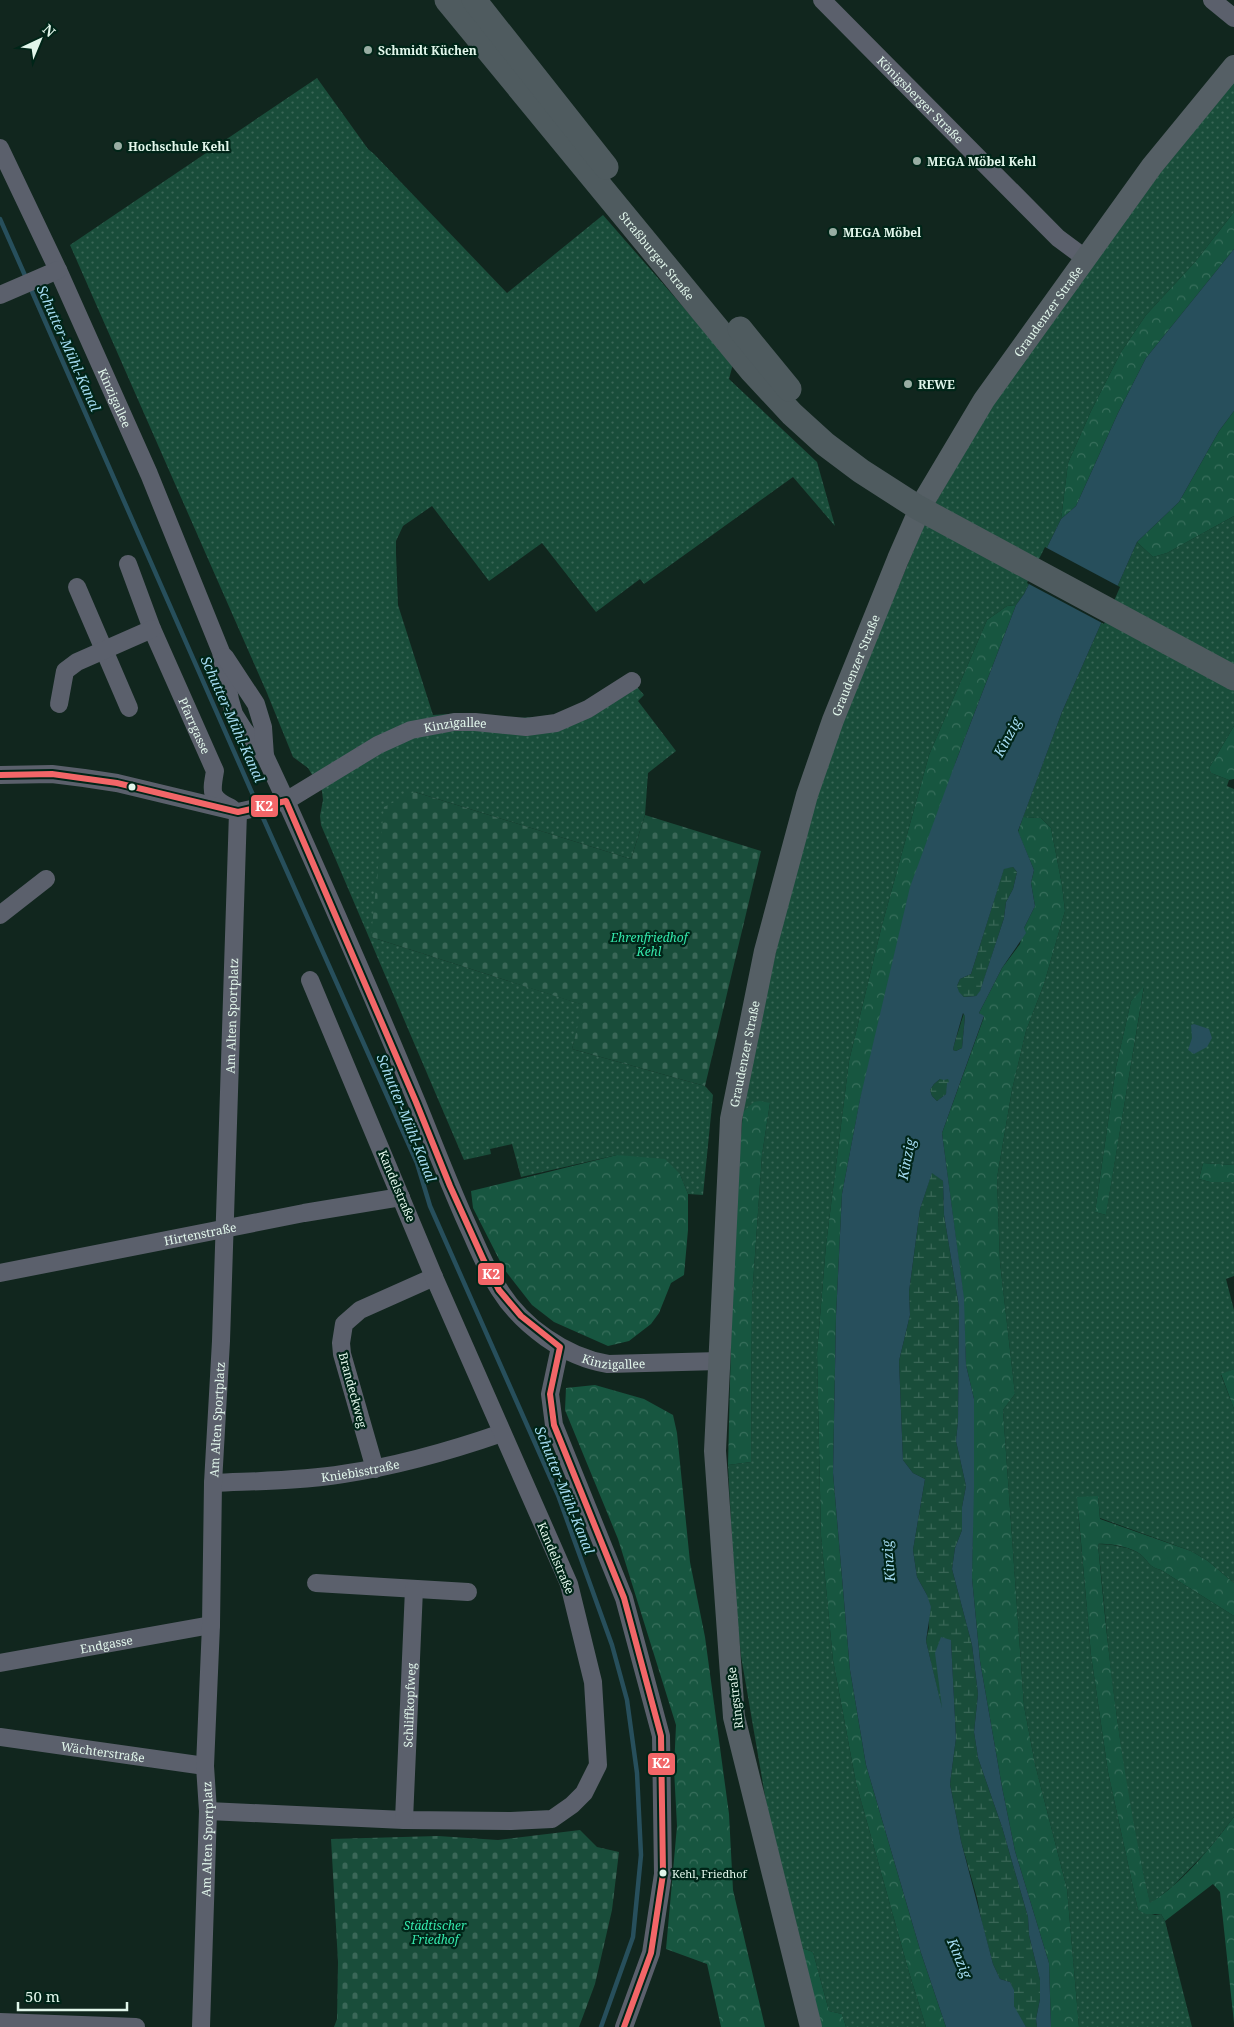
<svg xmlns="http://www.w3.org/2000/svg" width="1234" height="2027" viewBox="0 0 1234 2027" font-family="'Noto Serif',serif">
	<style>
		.green { fill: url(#green-dots); fill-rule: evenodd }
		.forest { fill: url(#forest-crowns) }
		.wetland { fill: url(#wetland-marsh) }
		.cemetery { fill: url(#cemetery-stones) }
		.water { fill: #274f5c; fill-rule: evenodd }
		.pier { fill: #11261e }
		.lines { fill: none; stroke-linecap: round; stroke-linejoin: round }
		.stream { stroke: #274f5c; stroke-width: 4.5 }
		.minor { stroke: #5b606c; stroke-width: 18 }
		.major { stroke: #555f65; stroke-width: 22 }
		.highway { stroke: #4f5b5f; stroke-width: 25 }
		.bus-1-casing { stroke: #002518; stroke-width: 10 }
		.bus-1 { stroke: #f26668; stroke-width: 6 }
		.poi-dot { fill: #98ada3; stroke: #002518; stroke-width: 2 }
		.bus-dot { fill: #e1f6eb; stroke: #002518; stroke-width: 2 }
		.labels { text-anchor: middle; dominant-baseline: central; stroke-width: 4.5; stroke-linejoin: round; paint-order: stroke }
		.bus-label { font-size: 11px; fill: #e1f6eb; stroke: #002518; text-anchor: start }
		.poi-label { font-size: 12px; font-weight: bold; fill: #e1f6eb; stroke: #002518; text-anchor: start }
		.street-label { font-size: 12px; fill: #e1f6eb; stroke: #002518 }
		.park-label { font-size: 12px; font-style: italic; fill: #34e8ac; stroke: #002518 }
		.water-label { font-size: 14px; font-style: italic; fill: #a3dbf1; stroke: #002518 }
		.line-badge { stroke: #002518; stroke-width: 2 }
		.badge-label { font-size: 14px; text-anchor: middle; font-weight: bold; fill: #fff }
	</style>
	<defs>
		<pattern id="green-dots" width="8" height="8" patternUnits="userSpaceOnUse" patternTransform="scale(1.25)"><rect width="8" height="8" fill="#194d3a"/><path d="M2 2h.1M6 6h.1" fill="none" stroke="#3a6757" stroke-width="1.8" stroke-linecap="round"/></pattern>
		<pattern id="forest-crowns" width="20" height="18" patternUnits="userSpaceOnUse" patternTransform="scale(1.25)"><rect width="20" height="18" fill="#175640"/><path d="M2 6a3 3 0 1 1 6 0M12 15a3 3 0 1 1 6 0" fill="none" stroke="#386f5c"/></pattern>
		<pattern id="wetland-marsh" width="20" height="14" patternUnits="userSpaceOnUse" patternTransform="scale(1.25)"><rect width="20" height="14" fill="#194d3a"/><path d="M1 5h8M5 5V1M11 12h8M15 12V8" fill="none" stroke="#3a6757"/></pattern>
		<pattern id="cemetery-stones" width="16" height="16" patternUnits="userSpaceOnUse" patternTransform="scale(1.25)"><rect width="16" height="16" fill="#194d3a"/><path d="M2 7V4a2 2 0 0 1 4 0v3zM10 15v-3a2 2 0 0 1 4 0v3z" fill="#3a6757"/></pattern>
	</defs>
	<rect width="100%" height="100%" fill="#11261e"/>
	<path class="green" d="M 1234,76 L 1234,212 L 1195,262 L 1146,315 L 1121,352 L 1091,411 L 1068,463 L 1061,519 L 1024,594 L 1016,605 L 1007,606 L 987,620 L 929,755 L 882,925 L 849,1061 L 826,1245 L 817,1353 L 821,1536 L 833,1660 L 856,1783 L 908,1969 L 926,2027 L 846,2027 L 842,2014 L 829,2011 L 813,1952 L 799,1947 L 770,1825 L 741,1656 L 735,1600 L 728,1465 L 751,1462 L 752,1298 L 762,1155 L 770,1103 L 743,1112 L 755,1040 L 791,888 L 828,760 L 847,708 L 929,514 L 991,407 L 1068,294 Z
		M 317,78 L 368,149 L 374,154 L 507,293 L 603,215 L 733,364 L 729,379 L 817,462 L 835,526 L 793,477 L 644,584 L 640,579 L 596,612 L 542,543 L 489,581 L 432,506 L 403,526 L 396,541 L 396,554 L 398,605 L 433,715 L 464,713 L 517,718 L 556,716 L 632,681 L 644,695 L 638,701 L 676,751 L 648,773 L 645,815 L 631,859 L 415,792 L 371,937 L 584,1005 L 572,1049 L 705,1086 L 713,1095 L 703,1195 L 688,1194 L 680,1174 L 617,1155 L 521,1177 L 512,1144 L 490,1149 L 491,1154 L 464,1160 L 321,825 L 320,816 L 323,800 L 322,791 L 308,768 L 293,757 L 267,693 L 70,245 Z
		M 1234,516 L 1234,726 L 1209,768 L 1211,773 L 1229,780 L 1227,786 L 1234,789 L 1234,1165 L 1203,1163 L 1199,1179 L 1210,1182 L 1234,1182 L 1234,1276 L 1226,1279 L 1234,1310 L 1234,1369 L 1221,1375 L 1234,1409 L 1234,1583 L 1208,1561 L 1191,1551 L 1100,1518 L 1098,1496 L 1078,1510 L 1091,1655 L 1108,1772 L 1138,1910 L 1155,1915 L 1161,1914 L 1165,1921 L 1192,2027 L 1079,2027 L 1067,1889 L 1035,1764 L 1024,1706 L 1003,1410 L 1015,1394 L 1000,1262 L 997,1178 L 1012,1090 L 1026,1031 L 1044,984 L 1065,911 L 1062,885 L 1051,828 L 1041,818 L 1023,817 L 1062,712 L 1137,542 L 1153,557 L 1167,553 ZM 1144,987 L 1106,1214 L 1106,1215 L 1095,1212 L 1116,1067 L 1131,1001 Z
		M 1098,1544 C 1110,1544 1130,1547 1140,1554 C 1149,1561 1147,1566 1161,1570 L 1234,1616 L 1234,1817 L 1207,1851 L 1173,1886 L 1150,1904 L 1129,1808 L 1111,1673 Z"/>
	<path class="forest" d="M 1234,212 L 1234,249 L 1146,358 L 1118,413 L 1076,506 L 1061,519 L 1068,463 L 1091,411 L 1121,352 L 1146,315 L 1195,262 Z
		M 1234,411 L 1234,516 L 1167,553 L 1153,557 L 1137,542 L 1179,502 L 1219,431 Z
		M 1016,605 L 956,761 L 860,1100 L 842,1194 L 836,1316 L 833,1473 L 850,1670 L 866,1765 L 921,1953 L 946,2027 L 926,2027 L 908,1969 L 856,1783 L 833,1660 L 821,1536 L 817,1353 L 826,1245 L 849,1061 L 882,925 L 929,755 L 987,620 L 1007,606 Z
		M 1234,726 L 1234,779 L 1229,780 L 1211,773 L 1209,768 Z
		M 1023,817 L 1041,818 L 1051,828 L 1062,885 L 1065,911 L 1044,984 L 1026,1031 L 1012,1090 L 997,1178 L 1000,1262 L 1015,1394 L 1003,1410 L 1024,1706 L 1035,1764 L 1067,1889 L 1079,2027 L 1051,2027 L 1049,1963 L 1015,1851 L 1002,1787 L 980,1661 L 972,1578 L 974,1399 L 966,1365 L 963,1294 L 942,1133 L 984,1017 L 979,1013 L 1002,968 L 1020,944 L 1024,928 L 1035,906 L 1031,883 L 1034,870 L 1018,832 Z
		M 1144,986 L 1106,1215 L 1095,1212 L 1116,1067 L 1131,1001 Z
		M 760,1101 L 770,1103 L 762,1155 L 752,1298 L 751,1462 L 728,1465 L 734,1220 L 743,1112 L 754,1102 Z
		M 617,1155 L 665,1159 L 680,1174 L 688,1194 L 688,1230 L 684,1275 L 671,1283 L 659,1313 L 651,1324 L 629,1341 L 608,1346 L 554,1322 L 532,1305 L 504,1269 L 473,1208 L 471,1191 Z
		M 1203,1163 L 1234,1165 L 1234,1182 L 1210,1182 L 1199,1179 Z
		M 1234,1369 L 1234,1409 L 1221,1374 Z
		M 595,1385 L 644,1399 L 673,1415 L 677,1433 L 690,1562 L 705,1637 L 729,1814 L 733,1890 L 765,2027 L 721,2027 L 707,1964 L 666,1949 L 677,1826 L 674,1769 L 676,1725 L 618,1539 L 565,1410 L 566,1388 Z
		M 1098,1496 L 1100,1519 L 1191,1551 L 1208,1561 L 1234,1583 L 1234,1616 L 1161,1570 C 1147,1566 1149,1561 1140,1554 C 1131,1547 1109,1543 1098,1544 C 1109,1665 1123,1785 1150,1903 C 1184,1882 1210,1848 1234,1817 L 1234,2023 L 1220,1892 L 1213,1884 L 1165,1921 L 1161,1914 L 1146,1914 L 1138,1910 L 1108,1772 L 1091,1655 L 1077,1497 Z
		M 799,1947 L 813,1952 L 829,2011 L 842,2014 L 846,2027 L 819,2027 Z"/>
	<path class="wetland" d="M 1013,867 L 1017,872 L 1013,889 L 1006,902 L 1004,918 L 980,992 L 976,996 L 964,997 L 958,992 L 957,986 L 960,979 L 971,974 L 1004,868 Z
		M 964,1013 L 965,1016 L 962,1048 L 956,1051 L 953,1050 L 954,1045 Z
		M 940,1079 L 950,1079 L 946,1094 L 937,1101 L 932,1096 L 930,1090 L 934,1084 Z
		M 932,1172 L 943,1181 L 944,1215 L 959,1307 L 958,1421 L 956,1441 L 966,1486 L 962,1507 L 962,1530 L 955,1548 L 952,1569 L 972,1645 L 978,1694 L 974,1732 L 978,1758 L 1002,1827 L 1028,1917 L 1029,1935 L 1040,1980 L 1040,1999 L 1036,2019 L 1037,2027 L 1026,2027 C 1022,2021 1016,2013 1014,2006 C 1012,1996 1014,1991 1010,1982 L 1000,1979 L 993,1964 L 982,1923 L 977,1898 L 961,1841 L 950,1784 L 956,1738 L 951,1641 L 941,1638 L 943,1714 L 926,1641 L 929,1628 L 927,1595 L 917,1577 L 913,1550 L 925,1479 L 913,1473 L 903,1460 L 899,1361 L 910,1315 L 909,1292 L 920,1209 Z"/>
	<path class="cemetery" d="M 415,792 L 631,859 L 645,815 L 761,851 L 705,1086 L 572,1049 L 583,1005 L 371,937 L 384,807 Z
		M 580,1830 L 597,1847 L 619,1852 L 612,1910 L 595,1984 L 579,2027 L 334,2027 L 337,2019 L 338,1962 L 331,1839 L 438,1836 L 498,1840 Z"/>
	<path class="water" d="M 1234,249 L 1234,411 L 1219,431 L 1179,502 L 1137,542 L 1062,712 L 1018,831 L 1034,870 L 1031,883 L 1035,906 L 1024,928 L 1026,933 L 1002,968 L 979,1013 L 984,1016 L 942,1133 L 964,1298 L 966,1365 L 974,1399 L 974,1487 L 972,1578 L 980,1661 L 1002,1787 L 1015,1851 L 1049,1963 L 1051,2027 L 1037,2027 L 1036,2019 L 1040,1999 L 1040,1980 L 1029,1935 L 1028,1917 L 1002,1827 L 978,1758 L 974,1732 L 978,1694 L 972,1645 L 952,1569 L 955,1548 L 962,1530 L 962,1507 L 966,1486 L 956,1441 L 958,1421 L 959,1307 L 944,1215 L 943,1181 L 932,1173 L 920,1209 L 909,1292 L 910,1315 L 899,1361 L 903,1460 L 913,1473 L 925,1479 L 913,1550 L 917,1577 L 927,1595 L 931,1607 L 926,1641 L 942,1708 L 935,1653 L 941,1637 L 951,1640 L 956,1738 L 950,1784 L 961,1841 L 993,1964 L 1000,1979 L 1010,1982 L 1014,1990 L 1014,2006 L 1026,2027 L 946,2027 L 921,1953 L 866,1765 L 850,1670 L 833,1473 L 836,1316 L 842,1194 L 860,1099 L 910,887 L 956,761 L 1016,605 L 1024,594 L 1061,519 L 1076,506 L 1118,413 L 1146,358 ZM 1013,867 L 1017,872 L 1013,889 L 1006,902 L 1004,918 L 980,991 L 976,996 L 964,997 L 959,992 L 957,986 L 960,979 L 971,974 L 1004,869 ZM 963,1013 L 965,1016 L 962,1048 L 956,1051 L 953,1050 L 954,1045 ZM 940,1079 L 944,1080 L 948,1079 L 949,1082 L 947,1083 L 946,1094 L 937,1101 L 932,1096 L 930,1090 L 934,1084 Z
		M 1194,1024 L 1209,1029 L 1212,1038 L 1207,1047 L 1194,1054 L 1188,1050 L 1192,1038 L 1191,1025 Z"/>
	<path class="pier" d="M 1045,547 L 1120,587 L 1104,624 L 1027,583 Z"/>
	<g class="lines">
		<path class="stream" d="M 0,219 L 27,280
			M 30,287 L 257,804
			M 260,811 L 417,1163 L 430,1206 L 558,1495 L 612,1645 L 627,1700 L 637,1773 L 641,1855 L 633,1937 L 601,2027"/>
		<g class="minor">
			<path id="s1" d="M 822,0 L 1058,238 L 1085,258"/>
			<path d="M 1212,0 L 1234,18"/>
			<path id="s2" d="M 0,148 L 58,270 L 149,474 L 221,652 L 230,700 L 234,714 L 244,730 L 265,756 L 286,801 C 331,901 375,1001 417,1103 C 435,1147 452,1192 472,1235 C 480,1253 488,1272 499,1289 C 522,1326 565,1357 608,1364 L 719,1361"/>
			<path d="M 0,295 L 58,270"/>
			<path id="s3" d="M 128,564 L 152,629 L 215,771 C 211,793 210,798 231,808"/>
			<path d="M 77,587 L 129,708"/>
			<path d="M 225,657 L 256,704 L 263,727 L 265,756"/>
			<path d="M 59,704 L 65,671 L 77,662 L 152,629"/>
			<path id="s4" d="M 0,775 L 52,774 L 84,778 L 117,783 L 238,812 L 286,801 L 378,745 L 411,730 L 454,722 L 475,722 L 526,727 L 556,723 L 588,709 L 632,681"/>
			<path d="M 0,915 L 46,879"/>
			<path id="s5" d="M 0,1273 L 304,1213 L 401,1197"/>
			<path d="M 560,1347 L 550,1394 L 554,1425 L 624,1598 L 661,1736 L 663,1874 L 651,1953 L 624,2027"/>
			<path d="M 375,1469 L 342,1354 L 341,1343 L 344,1324 L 360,1310 L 434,1277"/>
			<path id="s6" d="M 213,1483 C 256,1481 300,1481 343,1474 C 397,1466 450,1451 502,1433"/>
			<path d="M 316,1583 L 468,1592"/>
			<path id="s7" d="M 0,1663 L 211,1625"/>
			<path id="s8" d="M 0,1737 L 205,1766"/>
			<path d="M 208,1811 L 404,1820 L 511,1821 L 552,1819 L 572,1805 L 584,1793 L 598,1765 L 593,1682 L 569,1584 L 434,1277 L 310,980"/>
			<path id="s9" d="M 404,1820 L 414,1589"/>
			<path d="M 0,2022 L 136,2027"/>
			<path id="s10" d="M 201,2027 L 208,1811 L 205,1766 L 211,1625 L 213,1483 L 221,1341 L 238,812"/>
		</g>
		<path class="major" id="s11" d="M 811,2027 L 734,1717 L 715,1451 L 731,1119 L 765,951 L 807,795 L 833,720 L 898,559 L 922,504 L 984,400 L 1152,166 L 1234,66"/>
		<g class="highway">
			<path id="s12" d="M 447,0 L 752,371 L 792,414 L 825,444 L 861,471 L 917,507 L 1234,678"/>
			<path d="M 474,0 L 606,167"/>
			<path d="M 740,329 L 789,389"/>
		</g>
		<g class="bus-1-casing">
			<path id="bus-1" d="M 0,775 L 52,774 L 117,783 L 238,812 L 286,801 L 416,1102 L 450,1186 L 484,1261 L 499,1290 L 521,1316 L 560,1347 L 550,1394 L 554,1425 L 624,1598 L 661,1736 L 663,1874 L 651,1953 L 624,2027"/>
		</g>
		<use href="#bus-1" class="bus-1"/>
	</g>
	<g class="poi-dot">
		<circle cx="368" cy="50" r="5"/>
		<circle cx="118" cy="146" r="5"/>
		<circle cx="917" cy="161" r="5"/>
		<circle cx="833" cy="232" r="5"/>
		<circle cx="908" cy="384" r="5"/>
	</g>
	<g class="bus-dot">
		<circle cx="132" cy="787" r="4.5"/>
		<circle cx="663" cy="1873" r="4.5"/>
	</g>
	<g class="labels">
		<g class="bus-label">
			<text x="672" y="1873">Kehl, Friedhof</text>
		</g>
		<g class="poi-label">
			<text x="378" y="50">Schmidt Küchen</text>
			<text x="128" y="146">Hochschule Kehl</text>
			<text x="927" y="161">MEGA Möbel Kehl</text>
			<text x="843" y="232">MEGA Möbel</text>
			<text x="918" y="384">REWE</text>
		</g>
		<g class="street-label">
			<text stroke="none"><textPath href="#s1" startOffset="140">Königsberger Straße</textPath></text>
			<text stroke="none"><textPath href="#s12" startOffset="331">Straßburger Straße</textPath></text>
			<text stroke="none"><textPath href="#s11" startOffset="1795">Graudenzer Straße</textPath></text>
			<text stroke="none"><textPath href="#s2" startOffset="275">Kinzigallee</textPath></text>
			<text stroke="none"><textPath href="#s11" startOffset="1390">Graudenzer Straße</textPath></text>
			<text stroke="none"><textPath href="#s3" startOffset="175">Pfarrgasse</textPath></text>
			<text stroke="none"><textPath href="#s4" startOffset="480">Kinzigallee</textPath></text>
			<text stroke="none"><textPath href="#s10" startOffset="1012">Am Alten Sportplatz</textPath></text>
			<text stroke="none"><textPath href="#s11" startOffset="985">Graudenzer Straße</textPath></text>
			<text transform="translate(397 1186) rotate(67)">Kandelstraße</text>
			<text stroke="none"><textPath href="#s5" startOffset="204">Hirtenstraße</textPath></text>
			<text stroke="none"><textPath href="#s2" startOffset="1390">Kinzigallee</textPath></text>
			<text transform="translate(353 1390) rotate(75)">Brandeckweg</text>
			<text stroke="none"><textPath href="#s10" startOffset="608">Am Alten Sportplatz</textPath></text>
			<text stroke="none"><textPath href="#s6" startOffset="148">Kniebisstraße</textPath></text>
			<text transform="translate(556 1558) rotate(67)">Kandelstraße</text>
			<text stroke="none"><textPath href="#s7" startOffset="108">Endgasse</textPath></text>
			<text transform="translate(735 1698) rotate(-97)">Ringstraße</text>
			<text stroke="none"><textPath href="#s9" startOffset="115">Schliffkopfweg</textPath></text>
			<text stroke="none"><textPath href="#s8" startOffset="104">Wächterstraße</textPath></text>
			<text stroke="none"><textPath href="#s10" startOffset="188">Am Alten Sportplatz</textPath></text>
		</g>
		<g class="park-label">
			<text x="649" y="937">Ehrenfriedhof<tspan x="649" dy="14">Kehl</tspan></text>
			<text x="435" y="1925">Städtischer<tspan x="435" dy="14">Friedhof</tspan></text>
		</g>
		<g class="water-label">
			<text transform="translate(69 348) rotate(66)">Schutter-Mühl-Kanal</text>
			<text transform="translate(233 719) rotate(66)">Schutter-Mühl-Kanal</text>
			<text transform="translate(1007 737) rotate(-62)">Kinzig</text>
			<text transform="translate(407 1118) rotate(68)">Schutter-Mühl-Kanal</text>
			<text transform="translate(906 1159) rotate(-79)">Kinzig</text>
			<text transform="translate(565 1490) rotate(68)">Schutter-Mühl-Kanal</text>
			<text transform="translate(888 1561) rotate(-95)">Kinzig</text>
			<text transform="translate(960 1958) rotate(67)">Kinzig</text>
		</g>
	</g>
	<g class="line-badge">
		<rect x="250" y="794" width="29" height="24" rx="5" fill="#f26668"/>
		<rect x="477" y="1262" width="28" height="24" rx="5" fill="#f26668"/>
		<rect x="647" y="1752" width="29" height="24" rx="5" fill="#f26668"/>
	</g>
	<g class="badge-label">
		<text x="264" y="811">K2</text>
		<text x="491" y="1279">K2</text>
		<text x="661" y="1768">K2</text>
	</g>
	<g transform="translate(40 40) rotate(44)" stroke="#002518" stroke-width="4" paint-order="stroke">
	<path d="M0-4L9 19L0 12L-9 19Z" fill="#e1f6eb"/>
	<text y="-8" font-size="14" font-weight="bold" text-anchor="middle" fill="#e1f6eb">N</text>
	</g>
	<path d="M18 2002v8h109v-8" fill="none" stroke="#e1f6eb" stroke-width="2.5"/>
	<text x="25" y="2002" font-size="15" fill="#e1f6eb" stroke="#002518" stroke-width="4" paint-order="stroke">50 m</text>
</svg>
